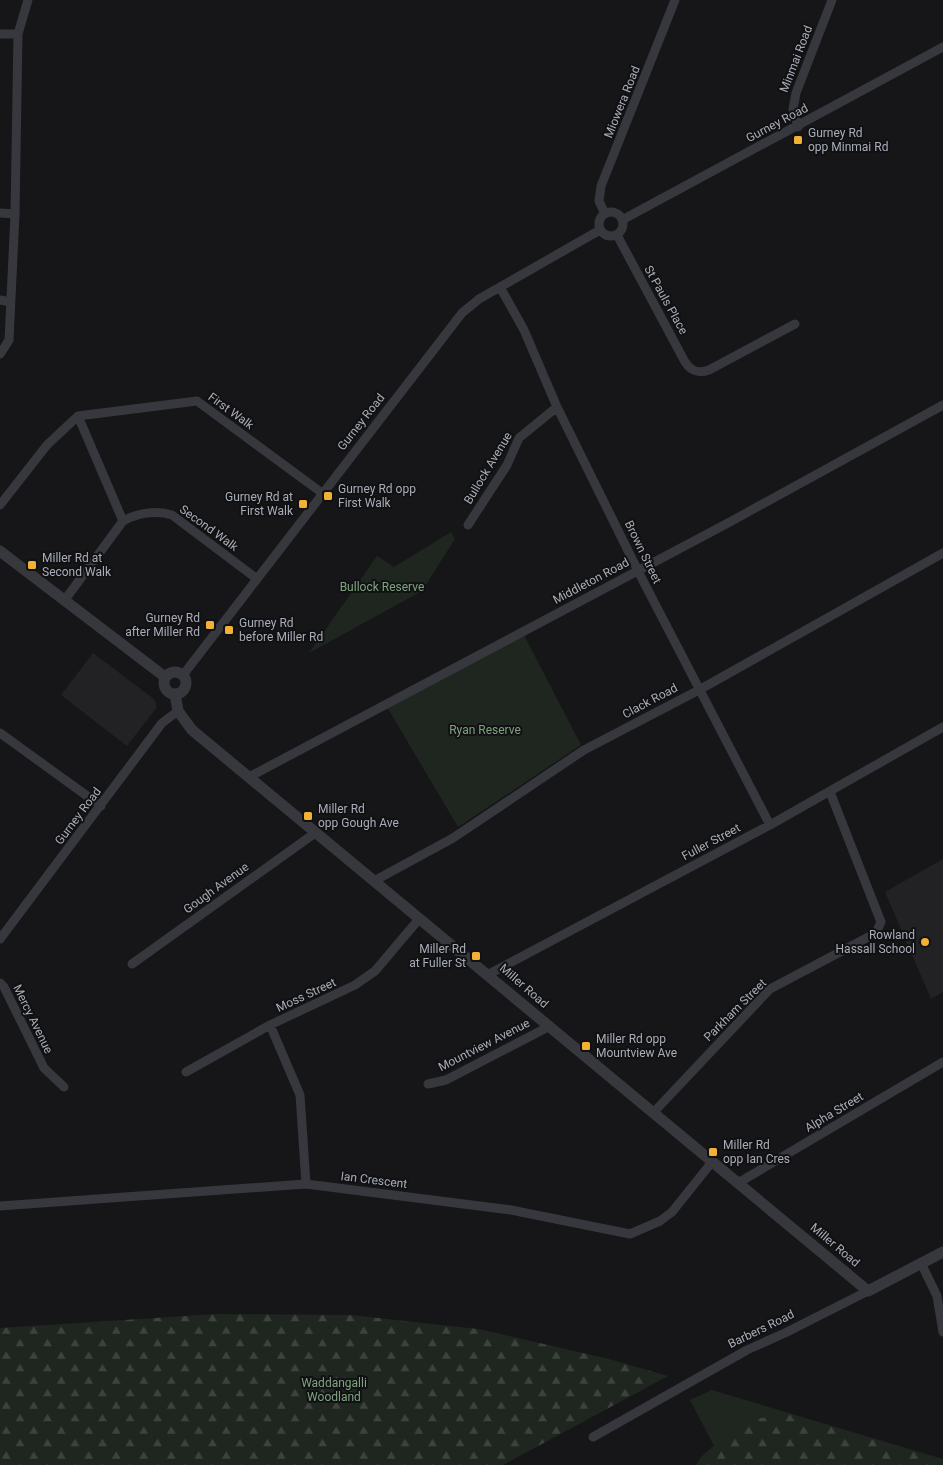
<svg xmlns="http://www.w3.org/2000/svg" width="943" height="1465" viewBox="0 0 943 1465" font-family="Roboto,sans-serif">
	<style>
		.built { fill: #222225 }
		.green { fill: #1e261f }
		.forest { fill: url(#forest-firs) }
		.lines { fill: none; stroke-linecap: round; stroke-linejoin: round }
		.minor { stroke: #37383d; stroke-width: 9 }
		.tertiary { stroke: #37383d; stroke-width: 11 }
		.poi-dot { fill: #f2b134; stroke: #111113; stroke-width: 2 }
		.labels { text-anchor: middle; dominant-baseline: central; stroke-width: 4; stroke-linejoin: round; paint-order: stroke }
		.street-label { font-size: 12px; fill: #a8adb8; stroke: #111113 }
		.poi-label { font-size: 12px; fill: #a8adb8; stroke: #111113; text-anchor: start }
		.park-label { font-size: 12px; fill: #7fa381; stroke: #111113 }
	</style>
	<defs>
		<pattern id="forest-firs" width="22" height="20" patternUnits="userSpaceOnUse" patternTransform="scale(1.25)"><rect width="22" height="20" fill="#1e261f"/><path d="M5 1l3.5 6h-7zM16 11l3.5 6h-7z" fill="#3c433d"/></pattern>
	</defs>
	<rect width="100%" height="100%" fill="#161618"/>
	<path class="built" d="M 93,653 L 154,699 L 157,707 L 127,746 L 61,695 Z
		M 943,859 L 943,992 L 931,999 L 885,892 Z"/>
	<path class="green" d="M 451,532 L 455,539 L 422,591 L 309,653 L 377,556 L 394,567 Z
		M 524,635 L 581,745 L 458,827 L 387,707 Z
		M 712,1390 L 943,1459 L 943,1465 L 724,1465 L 690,1400 Z"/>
	<path class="forest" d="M 217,1314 L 350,1315 L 478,1329 L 609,1359 L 668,1376 L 503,1465 L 0,1465 L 0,1328 Z
		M 791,1415 L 943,1461 L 943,1465 L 811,1465 L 789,1461 L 781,1465 L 696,1465 L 702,1456 L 744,1420 Z"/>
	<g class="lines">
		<path class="minor" d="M 0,34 L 18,34
			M 798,127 L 793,109 L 796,93 L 832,0
			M599 224a12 12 0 1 1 24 0a12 12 0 1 1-24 0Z
			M 0,213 L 15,214
			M 605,214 L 599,201 L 601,186 L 675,0
			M 622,220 L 943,47
			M 617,235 L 685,362 C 691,371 698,374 709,370 L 795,324
			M 500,287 L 524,330 L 557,407 L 640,575 L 770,825
			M 0,300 L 10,302
			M 0,354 L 9,340 L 15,214 L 18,34 L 28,0
			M 78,416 L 123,521
			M 0,505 L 47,445 L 78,416 L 197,401 L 322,493
			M 468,525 L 507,465 L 519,438 L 557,407
			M 64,601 L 123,521 C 137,513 156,510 172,515 L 257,579
			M 183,675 L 462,313 L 479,299 L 600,230
			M 0,733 L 101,806
			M 249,777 L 728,523 L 943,405
			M 374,881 L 453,838 L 584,750 L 699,690 L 943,553
			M 0,939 L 162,723 L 178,711
			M 132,964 L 315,833
			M 489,974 L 770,825 L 943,727
			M 0,983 L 4,987 L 44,1068 L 64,1087
			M 270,1025 L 300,1095 L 306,1184
			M 186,1072 L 270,1025 L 355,985 L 375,971 L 419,919
			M 428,1084 L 446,1080 L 550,1026
			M 653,1113 L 770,989 L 876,933 L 881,922 L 830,792
			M 738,1183 L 943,1062
			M 0,1206 L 306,1184 L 511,1210 L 630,1234 L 660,1221 L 672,1212 L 712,1162
			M 921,1263 L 937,1296 L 943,1332
			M 593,1437 L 747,1350 L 785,1333 L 868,1291"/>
		<path class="tertiary" d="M 0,551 L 165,677
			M164 683a11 11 0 1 1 22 0a11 11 0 1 1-22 0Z
			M 175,694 L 178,711 L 192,730 L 868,1291 L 943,1252"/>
	</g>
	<g class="poi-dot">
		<rect x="793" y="135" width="10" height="10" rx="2.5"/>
		<rect x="323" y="491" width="10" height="10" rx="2.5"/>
		<rect x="298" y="499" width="10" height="10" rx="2.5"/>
		<rect x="27" y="560" width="10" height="10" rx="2.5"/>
		<rect x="205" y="620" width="10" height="10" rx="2.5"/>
		<rect x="224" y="625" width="10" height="10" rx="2.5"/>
		<rect x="303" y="811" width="10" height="10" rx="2.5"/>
		<circle cx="925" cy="942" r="5"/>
		<rect x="471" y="951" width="10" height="10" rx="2.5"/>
		<rect x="581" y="1041" width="10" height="10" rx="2.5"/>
		<rect x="708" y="1147" width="10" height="10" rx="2.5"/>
	</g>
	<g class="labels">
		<g class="street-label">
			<text transform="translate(796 59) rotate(-69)">Minmai Road</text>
			<text transform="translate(622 102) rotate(-68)">Miowera Road</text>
			<text transform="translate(777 123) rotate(-28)">Gurney Road</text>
			<text transform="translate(666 300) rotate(61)">St Pauls Place</text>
			<text transform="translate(231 411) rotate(36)">First Walk</text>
			<text transform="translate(361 422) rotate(-52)">Gurney Road</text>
			<text transform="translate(488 468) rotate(-59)">Bullock Avenue</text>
			<text transform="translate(209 528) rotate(36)">Second Walk</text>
			<text transform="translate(643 552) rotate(64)">Brown Street</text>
			<text transform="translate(591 581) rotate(-28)">Middleton Road</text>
			<text transform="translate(650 701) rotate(-28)">Clack Road</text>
			<text transform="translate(78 816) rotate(-53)">Gurney Road</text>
			<text transform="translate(711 842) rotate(-28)">Fuller Street</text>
			<text transform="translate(216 888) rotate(-36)">Gough Avenue</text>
			<text transform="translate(524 986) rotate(41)">Miller Road</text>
			<text transform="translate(306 995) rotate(-25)">Moss Street</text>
			<text transform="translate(735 1010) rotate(-45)">Parkham Street</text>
			<text transform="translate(33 1019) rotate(64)">Mercy Avenue</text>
			<text transform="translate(484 1045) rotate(-27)">Mountview Avenue</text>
			<text transform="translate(834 1112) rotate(-31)">Alpha Street</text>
			<text transform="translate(374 1180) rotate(7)">Ian Crescent</text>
			<text transform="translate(835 1245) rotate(40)">Miller Road</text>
			<text transform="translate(761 1329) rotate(-26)">Barbers Road</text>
		</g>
		<g class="poi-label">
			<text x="808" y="133">Gurney Rd<tspan x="808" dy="14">opp Minmai Rd</tspan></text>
			<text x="338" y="489">Gurney Rd opp<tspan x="338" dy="14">First Walk</tspan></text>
			<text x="293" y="497" text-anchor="end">Gurney Rd at<tspan x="293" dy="14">First Walk</tspan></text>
			<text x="42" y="558">Miller Rd at<tspan x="42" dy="14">Second Walk</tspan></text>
			<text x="200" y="618" text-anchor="end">Gurney Rd<tspan x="200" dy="14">after Miller Rd</tspan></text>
			<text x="239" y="623">Gurney Rd<tspan x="239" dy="14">before Miller Rd</tspan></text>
			<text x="318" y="809">Miller Rd<tspan x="318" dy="14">opp Gough Ave</tspan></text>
			<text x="915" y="935" text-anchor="end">Rowland<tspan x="915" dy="14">Hassall School</tspan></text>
			<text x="466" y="949" text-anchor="end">Miller Rd<tspan x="466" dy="14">at Fuller St</tspan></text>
			<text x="596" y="1039">Miller Rd opp<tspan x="596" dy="14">Mountview Ave</tspan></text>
			<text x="723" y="1145">Miller Rd<tspan x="723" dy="14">opp Ian Cres</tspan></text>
		</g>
		<g class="park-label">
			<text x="382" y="587">Bullock Reserve</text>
			<text x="485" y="730">Ryan Reserve</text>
			<text x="334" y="1383">Waddangalli<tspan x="334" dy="14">Woodland</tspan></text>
		</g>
	</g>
</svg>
